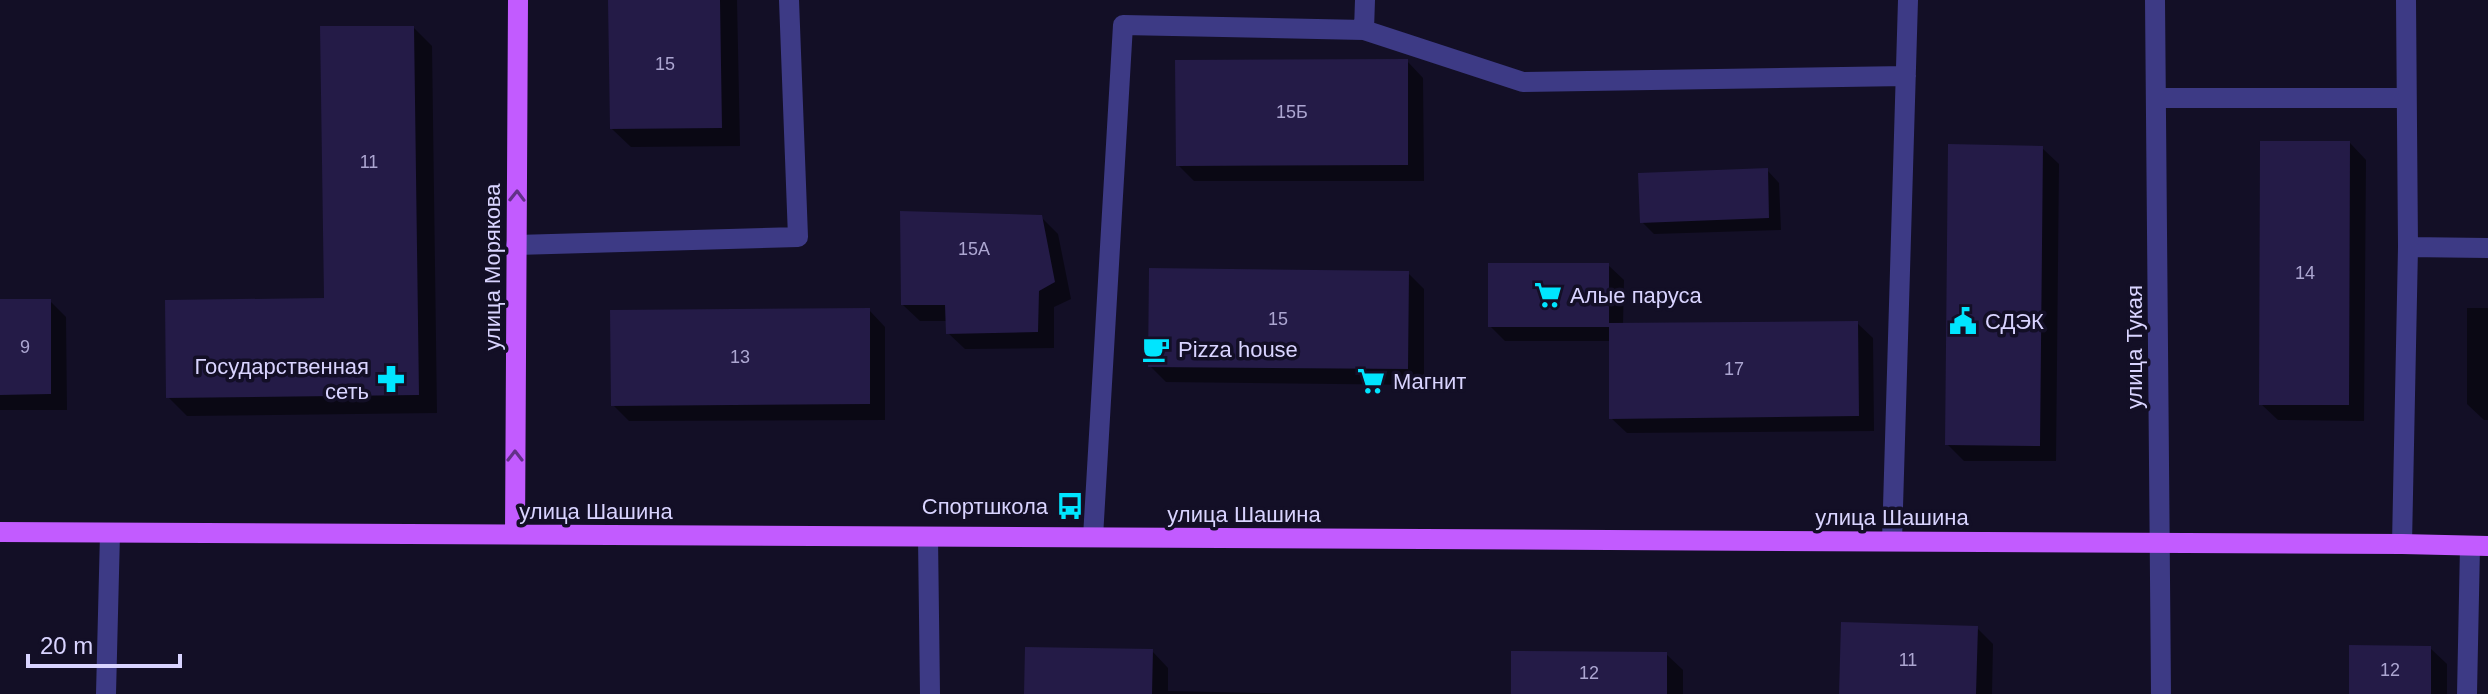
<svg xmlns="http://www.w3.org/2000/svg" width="2488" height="694" viewBox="0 0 2488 694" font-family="Helvetica,sans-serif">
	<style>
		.shadow { fill: #0007 }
		.building { fill: #241b47 }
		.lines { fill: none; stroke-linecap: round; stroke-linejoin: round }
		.minor { stroke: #3d3a85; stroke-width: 20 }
		.major { stroke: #c25bff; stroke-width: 20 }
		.oneway { stroke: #623188 }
		.labels { text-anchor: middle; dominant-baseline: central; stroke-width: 7; stroke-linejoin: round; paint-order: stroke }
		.number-label { font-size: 18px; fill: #aca6d1 }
		.street-label { font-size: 22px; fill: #d9d4ff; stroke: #130f26 }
		.poi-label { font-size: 22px; fill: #d9d4ff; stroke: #130f26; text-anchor: start }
	</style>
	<rect width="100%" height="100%" fill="#130f26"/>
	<path class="shadow" d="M 610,0 L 737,0 L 740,146 L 631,147 L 612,129 Z
		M 414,28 L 432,46 L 437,413 L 187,416 L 168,397 L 326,300 Z
		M 1407,61 L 1423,78 L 1424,181 L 1194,181 L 1178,165 Z
		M 2350,143 L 2366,160 L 2364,421 L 2278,420 L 2261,404 Z
		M 2042,148 L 2059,164 L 2056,461 L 1964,461 L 1947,444 Z
		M 1767,170 L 1779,183 L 1781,230 L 1654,234 L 1642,222 Z
		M 1041,217 L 1058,234 L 1071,299 L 1054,307 L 1054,348 L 965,349 L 948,333 L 948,321 L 920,321 L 903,305 Z
		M 1608,265 L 1624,280 L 1623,325 L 1857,323 L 1873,338 L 1874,431 L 1627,433 L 1611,418 L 1611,341 L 1505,341 L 1490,326 Z
		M 1408,273 L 1424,289 L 1424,385 L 1166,382 L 1150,366 Z
		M 0,301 L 50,301 L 66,317 L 67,410 L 0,410 Z
		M 2467,308 L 2488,308 L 2488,420 L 2484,420 L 2467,404 Z
		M 869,310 L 885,327 L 885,420 L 629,421 L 613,405 Z
		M 1977,628 L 1993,644 L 1992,694 L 1841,694 Z
		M 2430,648 L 2447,664 L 2447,694 L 2351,694 Z
		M 1152,651 L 1168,668 L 1168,691 L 1309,694 L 1026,694 Z
		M 1666,654 L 1683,670 L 1683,694 L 1513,694 Z"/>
	<path class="building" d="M 608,0 L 720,0 L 722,128 L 610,129 Z
		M 320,26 L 414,26 L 419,395 L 166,398 L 165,300 L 324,298 Z
		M 1408,59 L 1408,165 L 1176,166 L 1175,60 Z
		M 2260,141 L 2350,141 L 2349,405 L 2259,405 Z
		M 1948,144 L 2043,146 L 2040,446 L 1945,445 Z
		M 1768,168 L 1769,218 L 1640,223 L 1638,173 Z
		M 900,211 L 1042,215 L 1055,282 L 1039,291 L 1038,332 L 946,334 L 945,305 L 901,305 Z
		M 1488,263 L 1609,263 L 1609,323 L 1858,321 L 1859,416 L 1609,419 L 1609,327 L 1488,327 Z
		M 1149,268 L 1409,271 L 1408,369 L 1148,367 Z
		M 0,299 L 51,299 L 51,394 L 0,395 Z
		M 870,308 L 870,404 L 611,406 L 610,310 Z
		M 1841,622 L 1978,626 L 1976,694 L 1839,694 Z
		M 2349,645 L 2431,646 L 2431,694 L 2349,694 Z
		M 1025,647 L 1153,649 L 1152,694 L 1024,694 Z
		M 1511,651 L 1667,652 L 1667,694 L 1511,694 Z"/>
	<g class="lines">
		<path class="minor" d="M 1365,0 L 1364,30 L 1523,82 L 1906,76
			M 2155,0 L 2161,694
			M 2156,98 L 2405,98
			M 516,245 L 798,237 L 789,0
			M 2408,247 L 2488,248
			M 928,537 L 930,694
			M 1093,537 L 1123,25 L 1364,30
			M 1892,541 L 1908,0
			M 2402,544 L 2408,247 L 2406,0
			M 106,694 L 110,533
			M 2467,694 L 2470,546"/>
		<path class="major" d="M 0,532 L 2402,544 L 2488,546
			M 515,534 L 518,0"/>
	</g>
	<defs><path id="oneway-chevron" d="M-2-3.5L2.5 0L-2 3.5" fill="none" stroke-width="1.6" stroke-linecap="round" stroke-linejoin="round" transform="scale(2)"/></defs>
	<g class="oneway">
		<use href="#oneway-chevron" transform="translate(517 196) rotate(-89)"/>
		<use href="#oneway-chevron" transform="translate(515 456) rotate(-90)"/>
	</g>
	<defs>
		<g id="supermarket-bare" transform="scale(2.16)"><path d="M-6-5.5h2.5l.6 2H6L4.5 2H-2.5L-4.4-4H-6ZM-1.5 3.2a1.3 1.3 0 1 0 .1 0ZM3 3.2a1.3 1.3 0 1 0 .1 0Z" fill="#00e5ff" stroke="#130f26" stroke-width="2.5" paint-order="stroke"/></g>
		<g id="civic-bare" transform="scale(2.16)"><path d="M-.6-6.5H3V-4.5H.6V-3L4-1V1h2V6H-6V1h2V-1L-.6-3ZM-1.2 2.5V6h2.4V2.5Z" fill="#00e5ff" stroke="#130f26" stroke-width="2.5" paint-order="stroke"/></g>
		<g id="cafe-bare" transform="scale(2.16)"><path d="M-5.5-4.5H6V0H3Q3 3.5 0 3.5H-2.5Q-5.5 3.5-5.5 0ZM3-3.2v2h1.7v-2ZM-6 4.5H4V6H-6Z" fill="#00e5ff" stroke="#130f26" stroke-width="2.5" paint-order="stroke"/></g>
		<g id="pharmacy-bare" transform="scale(2.16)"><path d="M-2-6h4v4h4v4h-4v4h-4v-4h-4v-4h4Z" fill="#00e5ff" stroke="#130f26" stroke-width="2.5" paint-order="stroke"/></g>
		<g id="bus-bare" transform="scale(2.16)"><path d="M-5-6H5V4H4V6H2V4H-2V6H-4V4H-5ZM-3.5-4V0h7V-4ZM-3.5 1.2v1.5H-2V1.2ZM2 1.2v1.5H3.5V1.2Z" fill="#00e5ff" stroke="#130f26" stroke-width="2.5" paint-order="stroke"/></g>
	</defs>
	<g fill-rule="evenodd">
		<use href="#supermarket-bare" x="1548" y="295"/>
		<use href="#civic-bare" x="1963" y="321"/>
		<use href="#cafe-bare" x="1156" y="349"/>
		<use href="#pharmacy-bare" x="391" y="379"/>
		<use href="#supermarket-bare" x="1371" y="381"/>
		<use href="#bus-bare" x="1070" y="506"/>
	</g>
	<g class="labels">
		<g class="number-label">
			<text x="665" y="64">15</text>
			<text x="1292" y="112">15Б</text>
			<text x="369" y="162">11</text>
			<text x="974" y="249">15А</text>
			<text x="2305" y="273">14</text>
			<text x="1278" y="319">15</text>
			<text x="25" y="347">9</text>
			<text x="740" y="357">13</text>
			<text x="1734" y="369">17</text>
			<text x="1908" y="660">11</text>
			<text x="2390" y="670">12</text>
			<text x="1589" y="673">12</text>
		</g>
		<g class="street-label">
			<text transform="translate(492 267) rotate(-90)">улица Морякова</text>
			<text transform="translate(2134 347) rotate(-90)">улица Тукая</text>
			<text x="596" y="511">улица Шашина</text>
			<text x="1244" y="514">улица Шашина</text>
			<text x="1892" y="517">улица Шашина</text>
		</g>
		<g class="poi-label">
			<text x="1570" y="295">Алые паруса</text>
			<text x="1985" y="321">СДЭК</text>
			<text x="1178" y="349">Pizza house</text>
			<text x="369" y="366" text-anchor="end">Государственная<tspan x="369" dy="25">сеть</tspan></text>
			<text x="1393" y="381">Магнит</text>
			<text x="1048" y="506" text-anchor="end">Спортшкола</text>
		</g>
	</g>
	<path d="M28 654v12h152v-12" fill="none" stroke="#d9d4ff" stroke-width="4"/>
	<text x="40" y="654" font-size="24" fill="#d9d4ff" stroke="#130f26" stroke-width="6" paint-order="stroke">20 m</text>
</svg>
